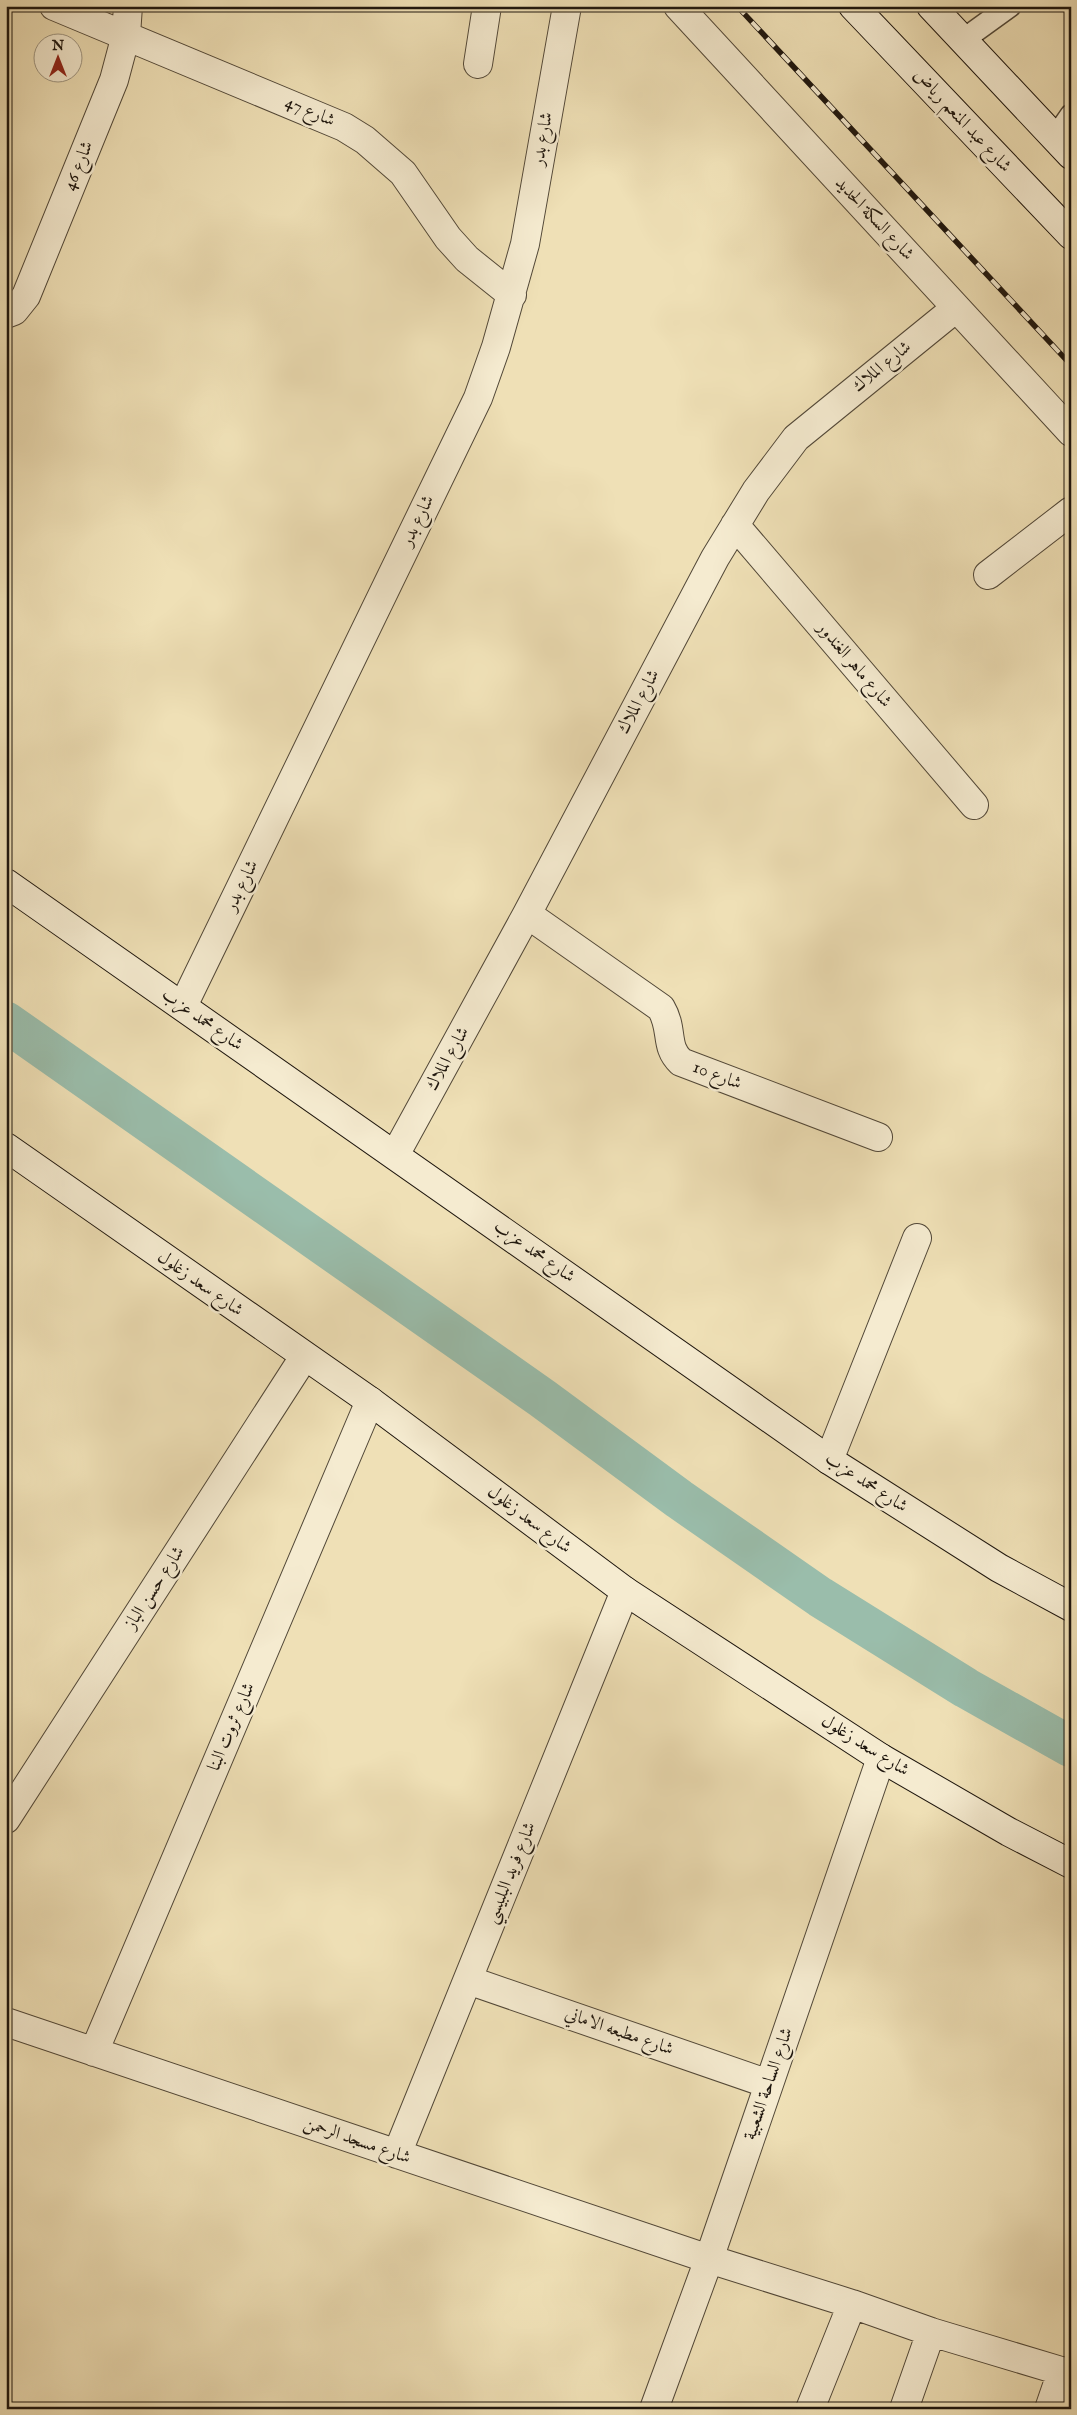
<svg xmlns="http://www.w3.org/2000/svg" width="1077" height="2415" viewBox="0 0 1077 2415" font-family="'IM FELL English',Amiri,serif">
	<style>
		.lines { fill: none; stroke-linecap: round; stroke-linejoin: round }
		.canal { stroke: #9abdab; stroke-width: 41 }
		.lane-casing { stroke: #524838; stroke-width: 24 }
		.street-casing { stroke: #524838; stroke-width: 30 }
		.secondary-casing { stroke: #1e160e; stroke-width: 30 }
		.lane { stroke: #f5ebd0; stroke-width: 21 }
		.street { stroke: #f5ebd0; stroke-width: 28 }
		.secondary { stroke: #f5ebd0; stroke-width: 28 }
		.rail-casing { stroke: #1e160e; stroke-width: 5.5 }
		.rail { stroke: #f5ebd0; stroke-width: 4; stroke-dasharray: 11; stroke-linecap: butt }
		.labels { text-anchor: middle; dominant-baseline: central; stroke-width: 5; stroke-linejoin: round; paint-order: stroke }
		.street-label { font-size: 18px; fill: #1e160e; stroke: #f5ebd0 }
	</style>
	<rect width="100%" height="100%" fill="#efe0b6"/>
	<filter id="stains"><feTurbulence type="fractalNoise" baseFrequency=".004" numOctaves="4"/><feColorMatrix values="0 0 0 0 .2 0 0 0 0 .09 0 0 0 0 .02 0 0 0 .5 -.17"/></filter>
	<radialGradient id="worn" r=".72"><stop offset=".6" stop-color="#630" stop-opacity="0"/><stop offset="1" stop-color="#630" stop-opacity=".3"/></radialGradient>
	<g class="lines">
		<path class="canal" d="M 6,1022 L 542,1398 L 679,1499 L 820,1597 L 966,1688 L 1071,1747"/>
		<g class="lane-casing">
			<path id="lane" d="M 963,40 L 1010,6
				M 1055,138 L 1071,115"/>
		</g>
		<g class="street-casing">
			<path id="street" d="M 54,6 L 344,127 L 365,140 L 403,173 L 448,238 L 467,259 L 512,295
				M 678,6 L 1071,432
				M 478,64 L 487,6
				M 6,314 L 14,311 L 26,296 L 114,80 L 126,35 L 128,6
				M 735,525 L 974,805
				M 988,575 L 1071,511
				M 527,914 L 661,1008 C 674,1030 664,1046 681,1062 L 878,1137
				M 183,1006 L 478,398 L 496,347 L 525,244 L 567,6
				M 395,1155 L 527,914 L 715,558 L 756,491 L 796,438 L 956,308
				M 829,1460 L 917,1238
				M 6,1819 L 304,1357
				M 468,1980 L 769,2084
				M 6,2022 L 709,2259 L 852,2304 L 931,2332 L 1071,2374
				M 94,2052 L 370,1401
				M 397,2154 L 625,1591
				M 654,2409 L 709,2259 L 881,1758
				M 810,2409 L 852,2304
				M 904,2409 L 931,2332
				M 1049,2409 L 1062,2371"/>
		</g>
		<g class="secondary-casing">
			<path id="secondary" d="M 853,6 L 1071,235
				M 931,6 L 1071,155
				M 6,883 L 829,1460 L 999,1568 L 1071,1607
				M 6,1147 L 370,1401 L 625,1591 L 881,1758 L 1009,1832 L 1071,1864"/>
		</g>
		<use href="#lane" class="lane"/>
		<use href="#street" class="street"/>
		<use href="#secondary" class="secondary"/>
		<g class="rail-casing">
			<path id="rail" d="M 737,6 L 1071,365"/>
		</g>
		<use href="#rail" class="rail"/>
	</g>
	<g class="labels">
		<g class="street-label">
			<text transform="translate(310 112) rotate(23)">شارع 47</text>
			<text transform="translate(962 121) rotate(47)">شارع عبد المنعم رياض</text>
			<text transform="translate(543 139) rotate(-80)">شارع بدر</text>
			<text transform="translate(79 166) rotate(-68)">شارع 46</text>
			<text transform="translate(874 219) rotate(47)">شارع السكة الحديد</text>
			<text transform="translate(882 367) rotate(-39)">شارع الملاك</text>
			<text transform="translate(418 521) rotate(-64)">شارع بدر</text>
			<text transform="translate(854 665) rotate(50)">شارع ماهر الغندور</text>
			<text transform="translate(639 702) rotate(-62)">شارع الملاك</text>
			<text transform="translate(242 886) rotate(-64)">شارع بدر</text>
			<text transform="translate(202 1020) rotate(35)">شارع محمد عزب</text>
			<text transform="translate(448 1059) rotate(-61)">شارع الملاك</text>
			<text transform="translate(717 1076) rotate(21)">شارع 10</text>
			<text transform="translate(534 1252) rotate(35)">شارع محمد عزب</text>
			<text transform="translate(200 1284) rotate(35)">شارع سعد زغلول</text>
			<text transform="translate(866 1483) rotate(33)">شارع محمد عزب</text>
			<text transform="translate(529 1520) rotate(37)">شارع سعد زغلول</text>
			<text transform="translate(155 1588) rotate(-57)">شارع حسن الباز</text>
			<text transform="translate(232 1727) rotate(-67)">شارع ثروت البنا</text>
			<text transform="translate(865 1746) rotate(32)">شارع سعد زغلول</text>
			<text transform="translate(511 1873) rotate(-68)">شارع فريد البلبيسي</text>
			<text transform="translate(619 2032) rotate(19)">شارع مطبعه الاماني</text>
			<text transform="translate(769 2084) rotate(-71)">شارع الساحة الشعبية</text>
			<text transform="translate(357 2141) rotate(19)">شارع مسجد الرحمن</text>
		</g>
	</g>
	<rect width="1077" height="2415" fill="none" stroke="#efe0b6" stroke-width="25"/>
	<rect x="8" y="8" width="1062" height="2400" fill="none" stroke="#1e160e" stroke-width="2.5"/>
	<rect x="12" y="12" width="1052" height="2390" fill="none" stroke="#1e160e"/>
	<g transform="translate(58 58)"><circle r="24" fill="#f5ebd0" stroke="#9f9682"/>
	<path d="M0-4L9 19L0 12L-9 19Z" fill="#8f2418"/>
	<text y="-8" font-size="14" font-weight="bold" text-anchor="middle" fill="#1e160e">N</text>
	</g>
	<rect width="100%" height="100%" filter="url(#stains)"/>
	<rect width="100%" height="100%" fill="url(#worn)"/>
</svg>
